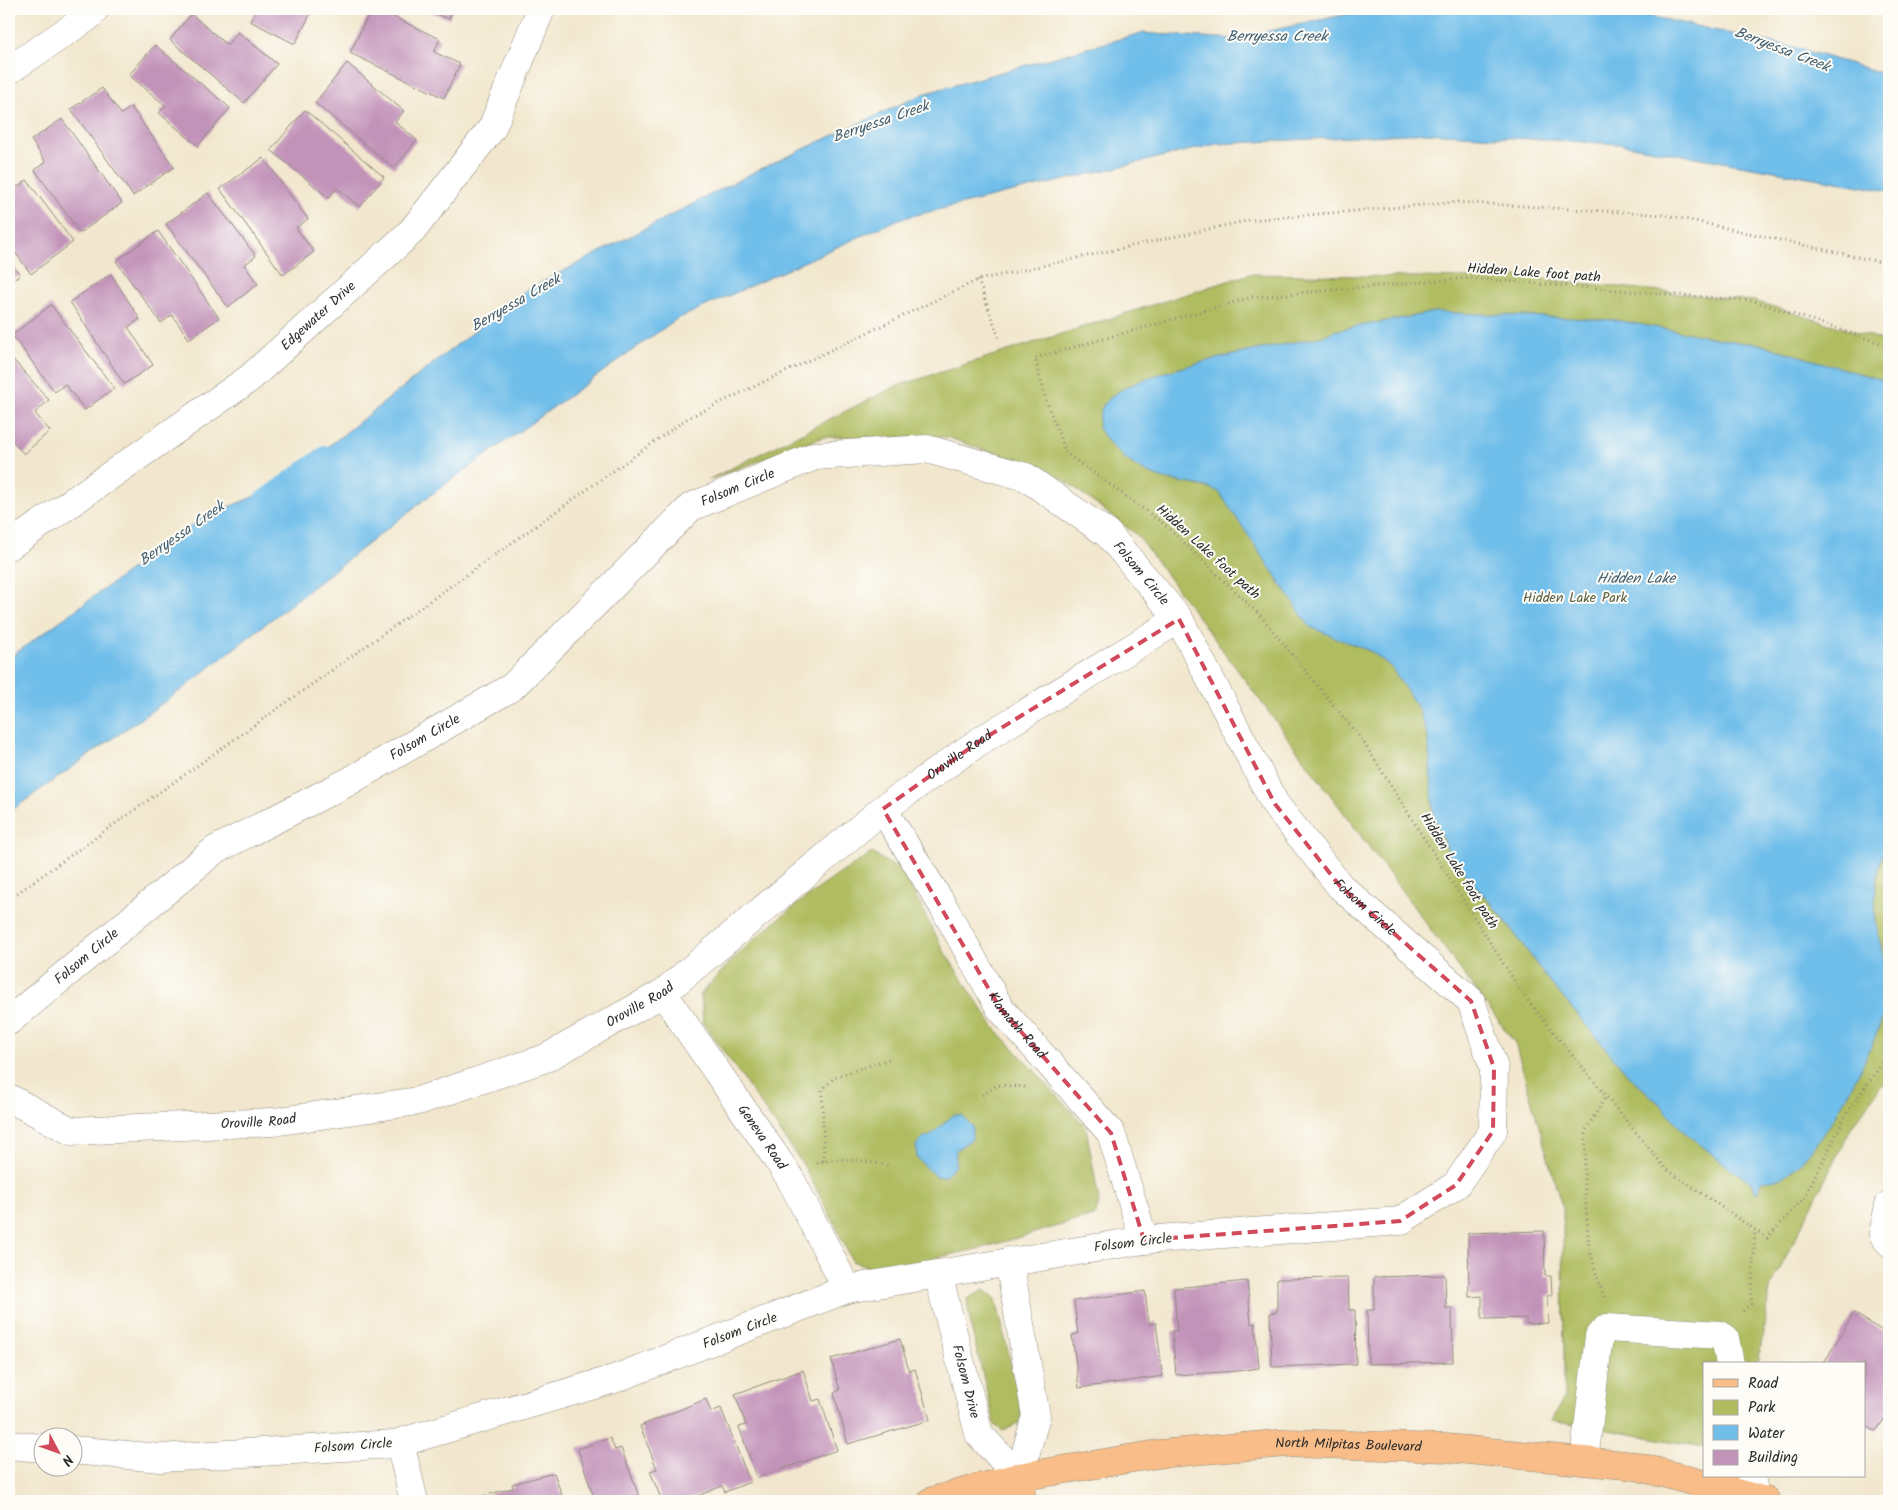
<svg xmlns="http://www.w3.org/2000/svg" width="1898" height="1510" viewBox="0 0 1898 1510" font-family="Kalam,sans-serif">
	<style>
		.green { fill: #afbc5f; stroke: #6d7445 }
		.water { fill: #70beea; stroke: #4e748a }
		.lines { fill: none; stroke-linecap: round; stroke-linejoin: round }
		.stream { stroke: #70beea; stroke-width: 10 }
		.building { fill: #c293b9 }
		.minor-casing { stroke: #8e897c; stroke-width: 29 }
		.major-casing { stroke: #8e897c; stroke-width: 29 }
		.path { stroke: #8e897c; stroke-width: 3; stroke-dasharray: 1 4; stroke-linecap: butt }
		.minor { stroke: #fff; stroke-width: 28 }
		.major { stroke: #f8bd88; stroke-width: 28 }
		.marked { fill: none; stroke: #d1495b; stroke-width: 4; stroke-dasharray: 10 6; stroke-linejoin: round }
		.labels { text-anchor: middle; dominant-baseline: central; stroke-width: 4; stroke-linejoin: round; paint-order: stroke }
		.street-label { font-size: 14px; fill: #2b2b2b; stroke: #fdfcf7 }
		.park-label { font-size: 14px; fill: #595e3d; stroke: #fdfcf7 }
		.water-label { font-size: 15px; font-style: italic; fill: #435e6e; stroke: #fdfcf7 }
	</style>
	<rect width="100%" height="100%" fill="#fdfcf7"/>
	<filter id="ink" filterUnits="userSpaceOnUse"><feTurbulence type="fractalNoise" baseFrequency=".02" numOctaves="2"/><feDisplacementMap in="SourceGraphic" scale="10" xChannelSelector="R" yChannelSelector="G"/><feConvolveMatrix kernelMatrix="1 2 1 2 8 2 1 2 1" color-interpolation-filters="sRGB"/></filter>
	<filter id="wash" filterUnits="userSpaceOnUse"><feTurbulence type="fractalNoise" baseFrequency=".0096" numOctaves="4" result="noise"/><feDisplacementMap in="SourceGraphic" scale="20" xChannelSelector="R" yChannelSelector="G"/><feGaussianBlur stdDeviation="1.12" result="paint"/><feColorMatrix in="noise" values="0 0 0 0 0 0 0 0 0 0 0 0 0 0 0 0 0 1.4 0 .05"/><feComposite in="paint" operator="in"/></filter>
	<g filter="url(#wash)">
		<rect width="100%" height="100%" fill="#f2e7ce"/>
		<path class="green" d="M 1250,274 L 1468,278 L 1515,276 L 1754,301 L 1889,342 L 1889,1075 L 1852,1126 L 1770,1289 L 1758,1364 L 1704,1364 L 1704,1447 L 1551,1420 L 1564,1398 L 1563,1210 L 1515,1043 L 1137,535 L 1063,479 L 947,437 L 823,437 L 708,480 L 894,387 Z
			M 872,853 L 903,872 L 945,953 L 994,1027 L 1086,1127 L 1099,1200 L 1096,1215 L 986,1247 L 878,1270 L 852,1261 L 835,1224 L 802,1163 L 703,1022 L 701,994 C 750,937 808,893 872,853 Z
			M 984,1290 L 996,1299 L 1022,1412 L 1020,1423 L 1003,1431 L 995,1425 L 971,1327 L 967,1299 Z"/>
		<path class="water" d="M 1371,9 L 1535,9 L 1631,12 L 1797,48 L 1889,75 L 1889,191 L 1620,144 L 1427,133 L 1216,144 L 899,219 L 675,320 L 425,499 L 181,690 L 9,812 L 9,658 L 202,518 L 277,487 L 525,291 L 756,171 L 923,94 L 1141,33 L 1232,39 Z
			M 1435,312 L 1615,320 L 1744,343 L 1755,343 L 1889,382 L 1889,839 C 1887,847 1882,855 1880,863 C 1875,879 1875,897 1875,912 C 1877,943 1891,971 1886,1002 C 1881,1040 1818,1159 1784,1176 C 1778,1180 1769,1180 1762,1181 L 1758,1192 L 1755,1192 L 1753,1183 L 1732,1170 L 1682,1130 L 1662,1106 L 1630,1077 L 1548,980 L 1501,915 L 1451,858 L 1434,818 L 1428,737 L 1419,710 L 1391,667 L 1372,652 L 1310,627 L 1219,492 C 1205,485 1190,484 1174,481 C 1141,475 1117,456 1098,428 C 1099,416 1099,409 1108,400 C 1136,369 1278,347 1324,336 L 1333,331 Z
			M 953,1115 L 961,1115 L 972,1126 L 972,1139 L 956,1150 L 955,1166 L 945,1176 L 936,1177 L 917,1158 L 916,1145 L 925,1136 L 929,1137 Z"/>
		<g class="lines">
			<path class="stream" d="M 258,498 L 324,451"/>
		</g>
		<g id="blocks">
			<path class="building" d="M 257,9 L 313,9 L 295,44 L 250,21 Z
				M 371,9 L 377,9 L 440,39 L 434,52 L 460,64 L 444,98 L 350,53 Z
				M 422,9 L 453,9 L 449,19 Z
				M 191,14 L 227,45 L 238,32 L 277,64 L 244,103 L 170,40 Z
				M 155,45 L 230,108 L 198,146 L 159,113 L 166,106 L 129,75 Z
				M 347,63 L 404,111 L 395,122 L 417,140 L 394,168 L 315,103 Z
				M 102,88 L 121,114 L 131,107 L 174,167 L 133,196 L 71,109 Z
				M 305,110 L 384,177 L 360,207 L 337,188 L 329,198 L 271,150 Z
				M 62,119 L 122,203 L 80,233 L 35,170 L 46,162 L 31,140 Z
				M 263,158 L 308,219 L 296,228 L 314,252 L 283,275 L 220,189 Z
				M 9,174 L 18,187 L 27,180 L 73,242 L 31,274 L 9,244 Z
				M 208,193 L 256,256 L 244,265 L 258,284 L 228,307 L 166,224 Z
				M 158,231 L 219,318 L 189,339 L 172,315 L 161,323 L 116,261 Z
				M 9,260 L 20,275 L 9,283 Z
				M 111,274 L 140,319 L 128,327 L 153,365 L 124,384 L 70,302 Z
				M 51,305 L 114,388 L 85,410 L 65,384 L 55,392 L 12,335 Z
				M 9,355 L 49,400 L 35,413 L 50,431 L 24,454 L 9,437 Z
				M 1544,1231 L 1545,1276 L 1551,1276 L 1552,1295 L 1547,1296 L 1548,1323 L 1526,1324 L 1526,1318 L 1482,1319 L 1482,1296 L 1469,1297 L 1468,1233 Z
				M 1445,1275 L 1446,1308 L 1452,1308 L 1453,1362 L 1368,1364 L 1367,1310 L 1374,1310 L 1374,1277 Z
				M 1348,1278 L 1349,1310 L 1355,1310 L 1356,1364 L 1272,1367 L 1270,1313 L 1277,1312 L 1277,1279 Z
				M 1247,1281 L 1251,1324 L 1255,1323 L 1259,1368 L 1238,1371 L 1176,1375 L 1172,1331 L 1177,1331 L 1174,1288 Z
				M 1145,1291 L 1149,1324 L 1156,1323 L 1163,1376 L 1079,1388 L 1072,1335 L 1078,1334 L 1074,1301 Z
				M 1854,1313 L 1889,1335 L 1889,1411 L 1876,1432 L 1864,1424 L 1864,1364 L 1823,1364 Z
				M 900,1339 L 909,1371 L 915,1369 L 930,1420 L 848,1444 L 834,1393 L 840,1390 L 831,1359 Z
				M 803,1370 L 813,1401 L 820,1399 L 837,1450 L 757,1478 L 739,1427 L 746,1425 L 735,1394 Z
				M 706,1399 L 711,1412 L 721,1408 L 750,1482 L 725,1492 L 722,1486 L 685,1501 L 662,1501 L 650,1471 L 657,1469 L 640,1426 Z
				M 610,1438 L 615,1450 L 621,1448 L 641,1501 L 595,1501 L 578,1449 Z
				M 554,1473 L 564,1501 L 472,1501 L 471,1499 L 513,1488 L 512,1484 Z"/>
		</g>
	</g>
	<g filter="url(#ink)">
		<use href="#blocks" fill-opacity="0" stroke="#8e897c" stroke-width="1"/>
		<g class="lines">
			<g class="minor-casing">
				<g id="minor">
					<path d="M 9,70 L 88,17 L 95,9"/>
					<path id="s1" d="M 9,546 L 250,378 L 412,231 L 492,128 L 541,9"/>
					<path id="s2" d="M 883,809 L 943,906 L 1000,1008 L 1111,1133 L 1144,1240"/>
					<path id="s3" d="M 663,993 L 790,1178 L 847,1289"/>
					<path id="s4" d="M 9,1021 L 215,850 L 348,782 L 512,687 L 691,507 L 815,456 L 927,449 L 1026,477 L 1108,534 L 1179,619 L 1275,804 L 1340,886 L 1471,1001 L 1494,1068 L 1493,1131 L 1456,1185 L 1400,1221 L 1144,1240 L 847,1289 L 614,1379 L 395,1444 L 160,1458 L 72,1450"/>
					<path id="s5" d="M 9,1098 L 71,1131 L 273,1122 L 418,1101 L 546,1058 L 663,993 L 883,809 L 980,741 L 1179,619"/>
					<path d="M 1889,1205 L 1883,1234 L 1889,1242"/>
					<path d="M 1009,1261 L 1036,1416 L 1019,1477"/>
					<path id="s6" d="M 938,1274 L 979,1434 L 1019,1477"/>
					<path d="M 400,1443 L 414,1501"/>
					<path d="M 9,1445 L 42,1448"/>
					<path d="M 1584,1461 L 1599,1336 L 1607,1328 L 1720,1335 L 1725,1338 L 1730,1364"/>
					<path d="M 1751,1476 L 1755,1498"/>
				</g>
			</g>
			<g class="major-casing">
				<g id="major">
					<path d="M 1019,1477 L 1022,1501"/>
					<path id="s7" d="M 932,1501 L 1019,1477 L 1158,1454 L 1287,1443 L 1446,1448 L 1636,1466 L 1766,1501"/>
				</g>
			</g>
			<path class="path" d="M 978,280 L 1000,341
				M 1889,346 L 1754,301 L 1468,278 L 1253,297 L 1035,358 L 1046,400 L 1066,453 L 1164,524 L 1259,614 L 1362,740 L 1524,996 L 1666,1169 L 1767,1238 L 1804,1198 L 1848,1111 L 1889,1054
				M 9,899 L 688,418 L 978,280 L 1250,220 L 1457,202 L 1667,215 L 1889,264
				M 982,1095 L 997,1085 L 1026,1087
				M 824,1161 L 822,1090 L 835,1077 L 889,1059
				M 817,1163 C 839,1156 867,1161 890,1166
				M 1605,1297 L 1598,1281 L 1589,1246 L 1584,1181 L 1586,1130 L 1606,1096
				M 1743,1311 L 1751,1304 L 1755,1231"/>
			<use href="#minor" class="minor"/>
			<use href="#major" class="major"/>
		</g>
	</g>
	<path class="marked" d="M 1179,619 L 1275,804 L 1340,886 L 1471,1001 L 1494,1068 L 1493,1131 L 1456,1185 L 1400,1221 L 1144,1240 L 1111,1133 L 1000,1008 L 883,809 L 980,741 Z"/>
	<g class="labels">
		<g class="street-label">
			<text transform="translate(1534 273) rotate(4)">Hidden Lake foot path</text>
			<text stroke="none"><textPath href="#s1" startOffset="386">Edgewater Drive</textPath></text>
			<text stroke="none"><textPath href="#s4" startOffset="911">Folsom Circle</textPath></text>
			<text transform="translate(1208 552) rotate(42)">Hidden Lake foot path</text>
			<text stroke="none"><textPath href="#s4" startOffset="1361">Folsom Circle</textPath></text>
			<text stroke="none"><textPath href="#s4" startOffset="506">Folsom Circle</textPath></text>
			<text stroke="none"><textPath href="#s5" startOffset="1068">Oroville Road</textPath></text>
			<text transform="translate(1459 871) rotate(58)">Hidden Lake foot path</text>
			<text stroke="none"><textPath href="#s4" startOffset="1766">Folsom Circle</textPath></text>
			<text stroke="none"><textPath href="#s4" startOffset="101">Folsom Circle</textPath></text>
			<text stroke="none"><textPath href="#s5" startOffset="662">Oroville Road</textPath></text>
			<text stroke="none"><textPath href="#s2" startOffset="255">Klamath Road</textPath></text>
			<text stroke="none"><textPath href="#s5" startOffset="258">Oroville Road</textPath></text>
			<text stroke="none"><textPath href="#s3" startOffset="175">Geneva Road</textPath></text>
			<text transform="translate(1133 1243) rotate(-7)">Folsom Circle</text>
			<text transform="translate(740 1331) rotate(-21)">Folsom Circle</text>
			<text stroke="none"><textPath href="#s6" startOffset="111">Folsom Drive</textPath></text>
			<text transform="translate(353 1446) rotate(-4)">Folsom Circle</text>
			<text stroke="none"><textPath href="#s7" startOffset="422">North Milpitas Boulevard</textPath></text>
		</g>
		<g class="park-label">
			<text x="1575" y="598">Hidden Lake Park</text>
		</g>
		<g class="water-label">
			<text x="1277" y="37">Berryessa Creek</text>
			<text transform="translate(1782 50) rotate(21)">Berryessa Creek</text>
			<text transform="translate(881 122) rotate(-19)">Berryessa Creek</text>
			<text transform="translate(516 303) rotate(-30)">Berryessa Creek</text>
			<text transform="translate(182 534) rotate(-35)">Berryessa Creek</text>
			<text x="1636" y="579">Hidden Lake</text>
		</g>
	</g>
	<rect width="1898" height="1510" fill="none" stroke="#fdfcf7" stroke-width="30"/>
	<rect x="1703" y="1362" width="162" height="115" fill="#fdfcf7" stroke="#a9a8a5"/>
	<rect x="1713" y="1379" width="25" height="8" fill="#f8bd88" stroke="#a9a8a5"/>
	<text x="1748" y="1388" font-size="15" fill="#2b2b2b">Road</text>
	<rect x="1713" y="1400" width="25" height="15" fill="#afbc5f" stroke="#a9a8a5"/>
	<text x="1748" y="1412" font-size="15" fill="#2b2b2b">Park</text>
	<rect x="1713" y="1425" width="25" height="15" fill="#70beea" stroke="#a9a8a5"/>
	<text x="1748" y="1438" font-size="15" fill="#2b2b2b">Water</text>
	<rect x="1713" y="1450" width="25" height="15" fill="#c293b9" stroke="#a9a8a5"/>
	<text x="1748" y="1462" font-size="15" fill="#2b2b2b">Building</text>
	<g transform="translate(58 1452) rotate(131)"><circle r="24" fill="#fdfcf7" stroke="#a9a8a5"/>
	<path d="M0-4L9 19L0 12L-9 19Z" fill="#d1495b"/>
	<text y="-8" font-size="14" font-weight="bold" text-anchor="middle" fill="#2b2b2b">N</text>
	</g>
</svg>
